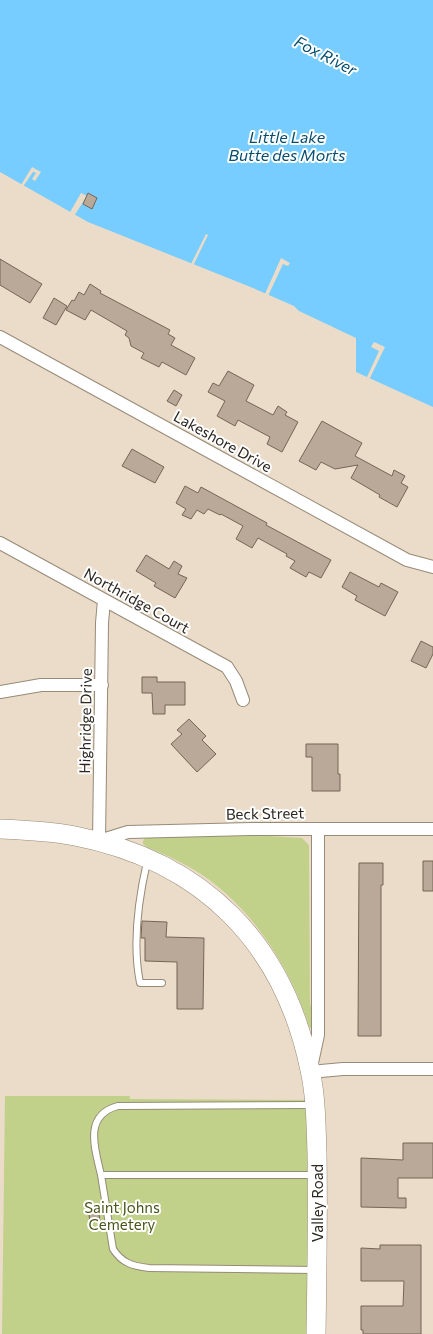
<svg xmlns="http://www.w3.org/2000/svg" width="433" height="1334" viewBox="0 0 433 1334" font-family="Commissioner,sans-serif">
	<style>
		.green { fill: #c1d189 }
		.water { fill: #77cdff }
		.pier { fill: #eadcc8 }
		.building { fill: #baa998; stroke: #746555 }
		.lines { fill: none; stroke-linecap: round; stroke-linejoin: round }
		.lane-casing { stroke: #978a77; stroke-width: 8 }
		.street-casing { stroke: #978a77; stroke-width: 14 }
		.secondary-casing { stroke: #978a77; stroke-width: 20 }
		.lane { stroke: #fff; stroke-width: 6 }
		.street { stroke: #fff; stroke-width: 12 }
		.secondary { stroke: #fff; stroke-width: 19 }
		.labels { text-anchor: middle; dominant-baseline: central; stroke-width: 4; stroke-linejoin: round; paint-order: stroke }
		.street-label { font-size: 15px; fill: #2c2720; stroke: #fff }
		.park-label { font-size: 15px; fill: #4a551a; stroke: #fff }
		.water-label { font-size: 16px; font-style: italic; fill: #054e6f; stroke: #fff }
	</style>
	<rect width="100%" height="100%" fill="#eadcc8"/>
	<path class="green" d="M 269,836 L 302,838 L 309,845 L 310,1004 L 314,1013 L 312,1029 L 309,1027 C 291,966 247,900 191,868 C 177,860 162,853 147,847 L 143,844 L 143,841 L 145,838 L 151,837 Z
		M 5,1096 L 130,1096 L 130,1099 L 314,1100 L 316,1334 L 2,1334 Z"/>
	<path class="water" d="M 0,0 L 433,0 L 433,407 L 356,372 L 356,338 L 299,311 L 294,306 L 253,288 L 88,222 L 0,172 Z"/>
	<path class="pier" d="M 32,167 L 41,172 L 35,181 L 32,179 L 36,173 L 33,172 L 22,188 L 21,185 Z
		M 81,193 L 87,196 L 74,216 L 69,214 Z
		M 206,234 L 208,235 L 193,266 L 191,264 Z
		M 281,258 L 290,263 L 288,266 L 283,264 L 268,296 L 265,294 Z
		M 374,342 L 385,347 L 369,380 L 366,379 L 379,351 L 371,347 Z"/>
	<path class="building" d="M 88,193 L 97,198 L 92,209 L 83,204 Z
		M 0,259 L 42,284 L 30,303 L 0,285 Z
		M 90,284 L 101,291 L 100,293 L 170,330 L 168,334 L 175,338 L 171,345 L 195,358 L 186,375 L 162,362 L 159,367 L 141,358 L 144,353 L 131,346 L 129,338 L 125,335 L 127,331 L 91,310 L 85,320 L 66,310 L 72,300 L 74,301 L 79,292 L 84,295 Z
		M 54,298 L 67,306 L 56,325 L 43,318 Z
		M 228,371 L 254,385 L 246,401 L 273,415 L 278,406 L 287,412 L 285,415 L 298,422 L 282,452 L 267,444 L 270,437 L 238,420 L 235,426 L 217,416 L 225,401 L 208,392 L 213,383 L 219,386 Z
		M 174,390 L 182,395 L 176,406 L 167,401 Z
		M 322,421 L 362,443 L 355,456 L 392,476 L 394,470 L 405,476 L 401,483 L 408,487 L 397,507 L 379,497 L 380,495 L 351,478 L 358,465 L 335,469 L 321,462 L 316,470 L 299,461 Z
		M 132,449 L 164,467 L 155,483 L 122,466 Z
		M 185,486 L 198,493 L 201,487 L 267,523 L 266,525 L 331,560 L 321,578 L 309,572 L 306,577 L 290,568 L 295,561 L 286,556 L 287,554 L 258,538 L 252,548 L 236,539 L 243,526 L 221,514 L 220,515 L 208,509 L 204,514 L 197,510 L 191,519 L 182,515 L 186,509 L 176,503 Z
		M 146,555 L 169,569 L 174,561 L 182,566 L 178,574 L 187,578 L 175,598 L 154,586 L 156,583 L 136,571 Z
		M 350,572 L 379,587 L 381,583 L 398,592 L 385,616 L 355,600 L 357,596 L 342,587 Z
		M 421,641 L 433,647 L 433,654 L 426,668 L 411,661 Z
		M 142,677 L 157,677 L 157,682 L 185,682 L 185,705 L 165,705 L 165,714 L 153,714 L 152,693 L 142,693 Z
		M 189,719 L 206,736 L 202,740 L 216,754 L 197,772 L 171,744 L 182,734 L 177,730 Z
		M 306,744 L 338,744 L 338,774 L 340,774 L 340,791 L 312,791 L 312,757 L 306,757 Z
		M 423,861 L 433,861 L 433,891 L 423,891 Z
		M 359,863 L 383,863 L 383,885 L 381,885 L 381,1036 L 358,1036 Z
		M 142,921 L 167,922 L 166,937 L 204,938 L 203,1009 L 177,1009 L 177,962 L 145,961 L 145,938 L 141,938 Z
		M 403,1143 L 433,1143 L 433,1178 L 398,1178 L 398,1198 L 406,1198 L 406,1208 L 361,1207 L 361,1158 L 403,1160 Z
		M 98,1207 L 100,1221 L 90,1222 L 88,1208 Z
		M 380,1245 L 421,1245 L 421,1334 L 363,1334 L 363,1330 L 361,1330 L 361,1306 L 403,1306 L 404,1281 L 361,1281 L 361,1248 L 380,1249 Z"/>
	<g class="lines">
		<g class="lane-casing">
			<path id="lane" d="M 147,862 C 138,901 132,943 140,983 L 162,983
				M 313,1105 L 118,1106 C 83,1115 95,1149 101,1175 L 315,1175
				M 101,1175 L 113,1249 C 122,1263 132,1266 149,1268 L 315,1270"/>
		</g>
		<g class="street-casing">
			<path id="street" d="M 0,337 L 407,560 L 433,567
				M 0,543 L 227,667 L 236,681 L 243,700
				M 104,600 L 102,623 L 99,841 L 128,832 L 251,829 L 433,829
				M 0,692 L 41,685 L 102,685
				M 318,829 L 318,1035 L 310,1072 L 343,1069 L 433,1069"/>
		</g>
		<g class="secondary-casing">
			<path id="secondary" d="M 0,829 C 25,830 50,831 75,836 C 203,861 284,943 310,1070 C 316,1097 316,1125 317,1153 C 318,1213 317,1274 316,1334"/>
		</g>
		<use href="#lane" class="lane"/>
		<use href="#street" class="street"/>
		<use href="#secondary" class="secondary"/>
	</g>
	<g class="labels">
		<g class="street-label">
			<text transform="translate(223 441) rotate(29)">Lakeshore Drive</text>
			<text transform="translate(137 600) rotate(29)">Northridge Court</text>
			<text transform="translate(85 721) rotate(-89)">Highridge Drive</text>
			<text transform="translate(265 813) rotate(-1)">Beck Street</text>
			<text transform="translate(317 1203) rotate(-90)">Valley Road</text>
		</g>
		<g class="park-label">
			<text x="122" y="1207">Saint Johns<tspan x="122" dy="17">Cemetery</tspan></text>
		</g>
		<g class="water-label">
			<text transform="translate(326 55) rotate(27)">Fox River</text>
			<text x="287" y="136">Little Lake<tspan x="287" dy="18">Butte des Morts</tspan></text>
		</g>
	</g>
</svg>
